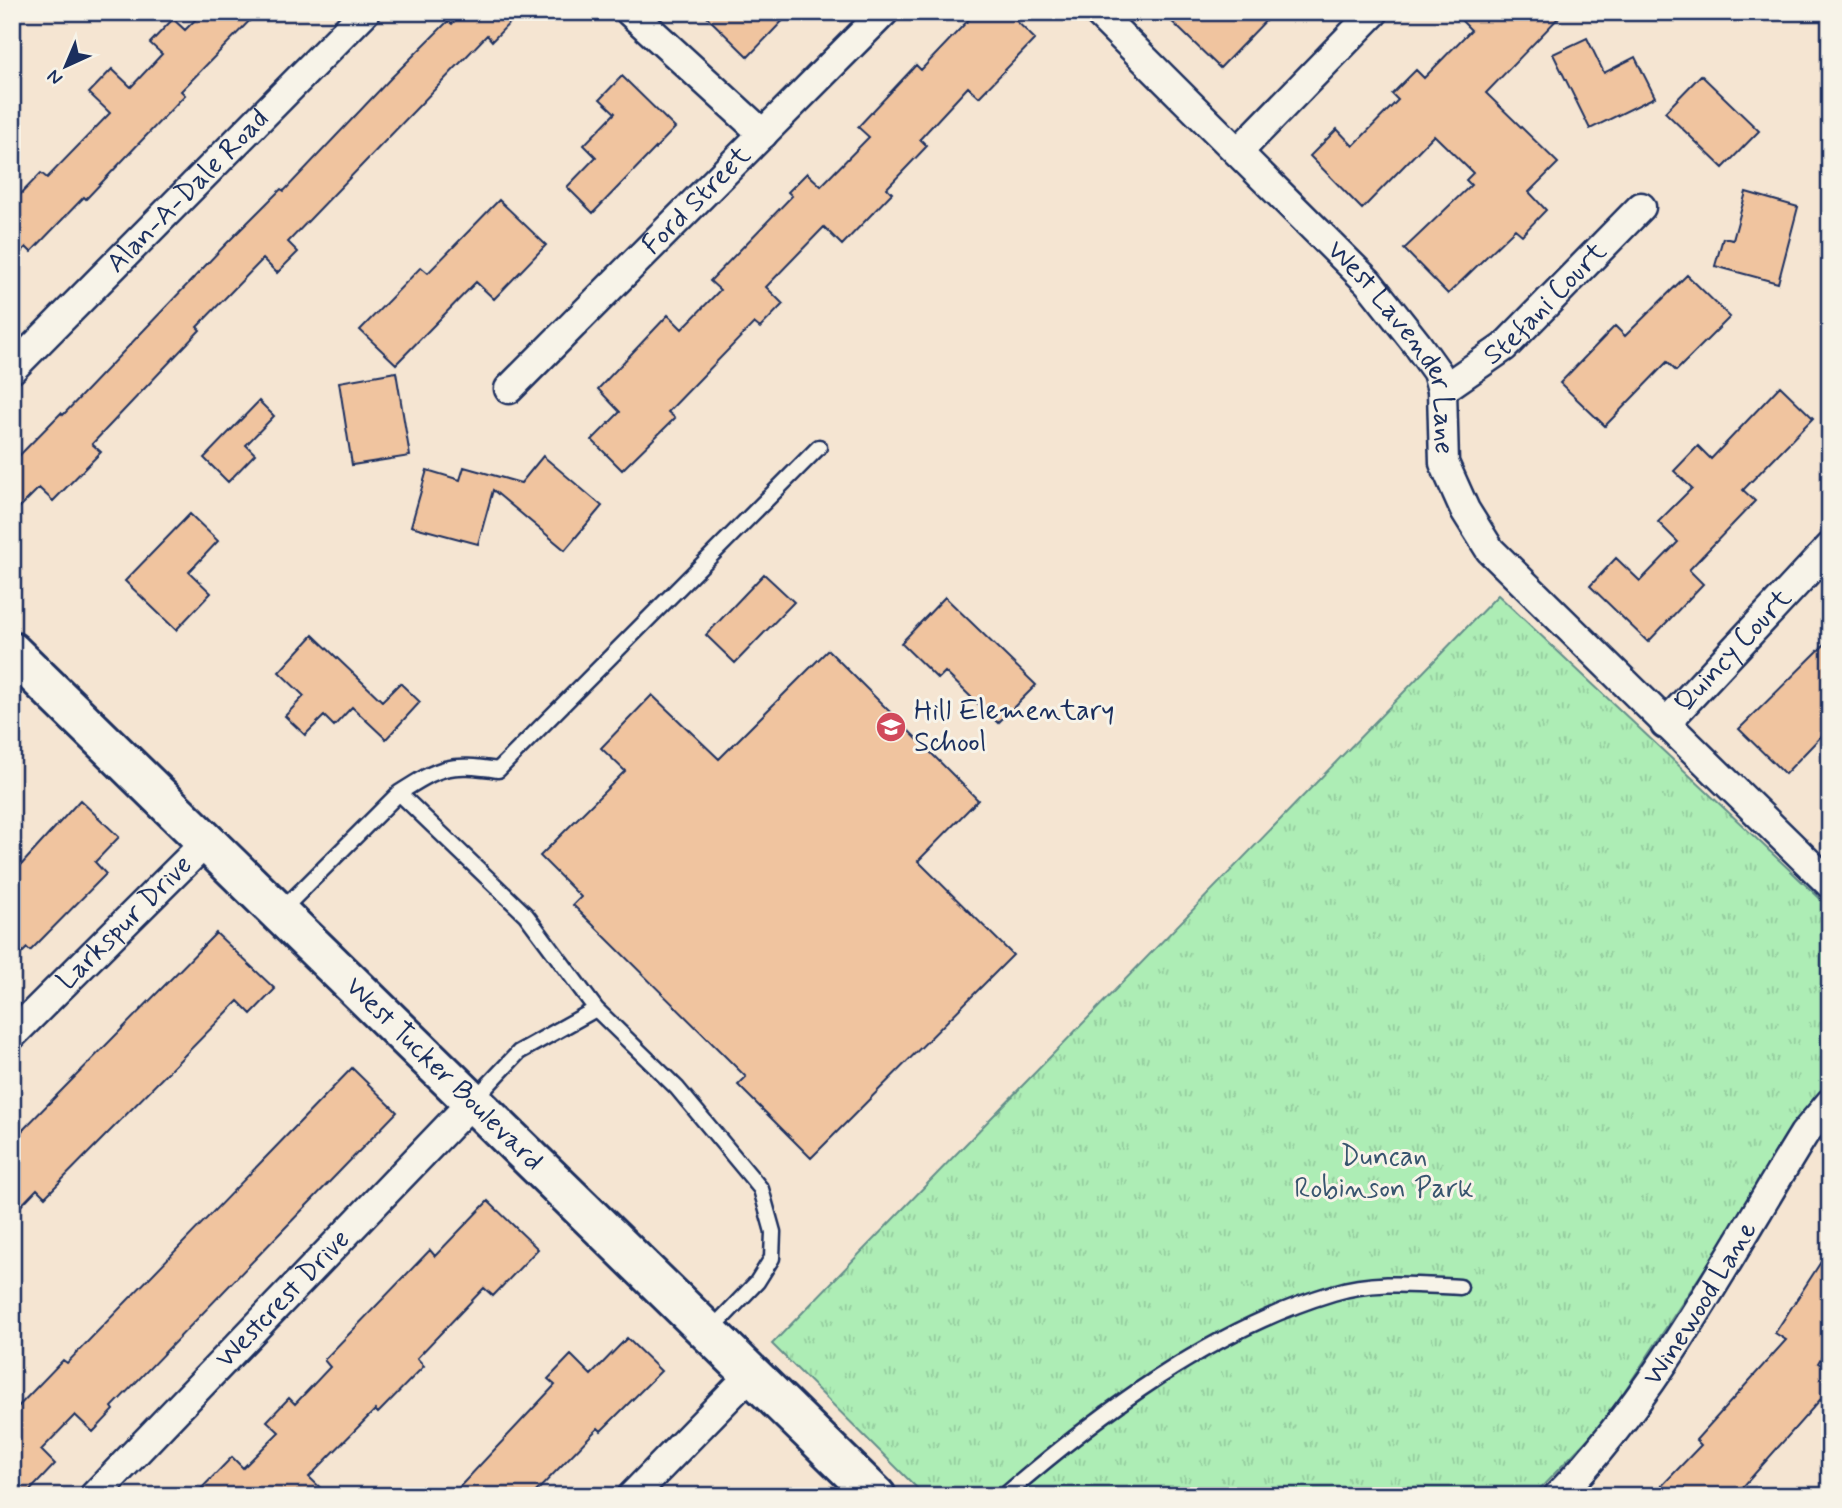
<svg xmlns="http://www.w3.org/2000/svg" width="1842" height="1508" viewBox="0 0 1842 1508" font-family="Mynerve,sans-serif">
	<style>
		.park { fill: url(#park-tufts); stroke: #648e8a; stroke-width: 2 }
		.building { fill: #f0c49f; stroke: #1b2f5e; stroke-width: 2 }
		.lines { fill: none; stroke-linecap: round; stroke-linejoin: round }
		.lane-casing { stroke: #1b2f5e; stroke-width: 19 }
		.street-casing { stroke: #1b2f5e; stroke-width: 33 }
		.secondary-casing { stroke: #1b2f5e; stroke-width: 44 }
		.lane { stroke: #f7f3e8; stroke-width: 14 }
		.street { stroke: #f7f3e8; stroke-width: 28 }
		.secondary { stroke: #f7f3e8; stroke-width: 38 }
		.labels { text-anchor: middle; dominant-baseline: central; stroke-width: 6; stroke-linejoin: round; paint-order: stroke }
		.street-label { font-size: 28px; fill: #1b2f5e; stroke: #f7f3e8 }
		.poi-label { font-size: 28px; fill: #1b2f5e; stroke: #f7f3e8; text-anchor: start }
		.park-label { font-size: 28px; fill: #38556f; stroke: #f7f3e8 }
	</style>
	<defs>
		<pattern id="park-tufts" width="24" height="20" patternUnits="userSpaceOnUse" patternTransform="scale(1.75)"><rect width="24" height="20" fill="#adedb5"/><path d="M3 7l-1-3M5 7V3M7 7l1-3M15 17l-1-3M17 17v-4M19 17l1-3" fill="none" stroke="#94cc9e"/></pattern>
	</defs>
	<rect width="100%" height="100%" fill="#f5e5d2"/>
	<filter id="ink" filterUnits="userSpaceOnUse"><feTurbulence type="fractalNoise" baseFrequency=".0143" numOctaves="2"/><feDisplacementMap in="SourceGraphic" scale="14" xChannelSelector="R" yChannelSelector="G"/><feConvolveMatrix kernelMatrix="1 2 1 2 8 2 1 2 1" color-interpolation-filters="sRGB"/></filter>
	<g filter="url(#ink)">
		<path class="park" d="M 1498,595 L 1830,908 L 1830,1090 L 1768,1172 L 1605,1421 L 1533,1496 L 925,1496 L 772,1344 Z"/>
		<path class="building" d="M 203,12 L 258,12 L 181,91 L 185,95 L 86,199 L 84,197 L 31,252 L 26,247 L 12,261 L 12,203 L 41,173 L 47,178 L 110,113 L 89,93 L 112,69 L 131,87 L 162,54 L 150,43 L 173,19 L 185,30 Z
			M 463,12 L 520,12 L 492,41 L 487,35 L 288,242 L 298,252 L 277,273 L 263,259 L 197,327 L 200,330 L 92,444 L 101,452 L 53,501 L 39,488 L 12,515 L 12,463 L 61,413 L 63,415 L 224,246 L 281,189 L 284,191 L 391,78 L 448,21 L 452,24 Z
			M 702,12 L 791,12 L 748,57 Z
			M 976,12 L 1007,12 L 1035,39 L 979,97 L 968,87 L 920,139 L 927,146 L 887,188 L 892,193 L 842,245 L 824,227 L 766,287 L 783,304 L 760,328 L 754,323 L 668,412 L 675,418 L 622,470 L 592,440 L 620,412 L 598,389 L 668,315 L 682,329 L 720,290 L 710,281 L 792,196 L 788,192 L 807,173 L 821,186 L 869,137 L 858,127 L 916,65 L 921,70 Z
			M 1162,12 L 1274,12 L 1220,68 Z
			M 1453,12 L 1564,12 L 1486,93 L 1558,163 L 1529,192 L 1546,210 L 1522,235 L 1515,229 L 1448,294 L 1404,249 L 1471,185 L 1466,180 L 1473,173 L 1434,135 L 1362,209 L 1310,156 L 1337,129 L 1353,146 L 1398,100 L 1392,94 L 1416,70 L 1424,78 L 1471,30 Z
			M 1587,38 L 1604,73 L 1635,57 L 1655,97 L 1590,129 L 1553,54 Z
			M 1701,75 L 1759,131 L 1723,168 L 1665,112 Z
			M 622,76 L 675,128 L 593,213 L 567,187 L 596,157 L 584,145 L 615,113 L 600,99 Z
			M 1746,192 L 1798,207 L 1778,283 L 1715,266 L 1723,238 L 1733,240 Z
			M 499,200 L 546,245 L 494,299 L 476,282 L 396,364 L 360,330 L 421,267 L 428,273 Z
			M 1687,275 L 1730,317 L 1676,371 L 1667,362 L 1605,426 L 1560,383 L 1615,326 L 1625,336 Z
			M 396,372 L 410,456 L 352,465 L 339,382 Z
			M 1780,386 L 1813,418 L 1743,490 L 1755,501 L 1689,570 L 1703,584 L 1648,642 L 1590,586 L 1616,558 L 1640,581 L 1678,542 L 1658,522 L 1692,488 L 1674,471 L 1698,446 L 1711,459 Z
			M 259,401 L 274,416 L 246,445 L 255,454 L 228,482 L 204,458 Z
			M 543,456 L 602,506 L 565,550 L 493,490 L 478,544 L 411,526 L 427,470 L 460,480 L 464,467 L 521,483 Z
			M 190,514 L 218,541 L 189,572 L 211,593 L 176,630 L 125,581 Z
			M 764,574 L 794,602 L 735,663 L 706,635 Z
			M 945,597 L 1036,685 L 998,723 L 945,672 L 938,679 L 901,643 Z
			M 313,635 L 382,701 L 400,683 L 420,702 L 386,739 L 352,707 L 334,726 L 324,716 L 305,735 L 285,716 L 304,696 L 279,672 Z
			M 1830,639 L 1830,727 L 1785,774 L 1739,729 Z
			M 828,650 L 978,800 L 918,861 L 1013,955 L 811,1158 L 738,1085 L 746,1077 L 573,905 L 581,897 L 540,856 L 625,771 L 601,748 L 652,695 L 719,759 Z
			M 80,800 L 119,837 L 95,862 L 106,874 L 30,951 L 27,948 L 12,963 L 12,875 Z
			M 216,933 L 275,989 L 251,1014 L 238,1001 L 45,1197 L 37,1189 L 12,1215 L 12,1141 Z
			M 352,1068 L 397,1112 L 112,1407 L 114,1410 L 93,1432 L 75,1415 L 41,1450 L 55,1464 L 25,1496 L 12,1496 L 12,1413 L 63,1360 L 67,1363 Z
			M 488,1201 L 538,1249 L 493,1296 L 484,1288 L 417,1358 L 424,1366 L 378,1413 L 375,1410 L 309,1477 L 329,1496 L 194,1496 L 232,1457 L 243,1468 L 279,1432 L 267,1421 L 289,1398 L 295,1404 L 330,1367 L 324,1360 L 430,1250 L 435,1256 Z
			M 1830,1248 L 1830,1344 L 1818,1363 L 1830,1371 L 1827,1392 L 1735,1496 L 1652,1496 L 1701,1445 L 1696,1440 L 1786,1340 L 1775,1333 Z
			M 627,1338 L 661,1371 L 601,1431 L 598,1428 L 532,1496 L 451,1496 L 555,1385 L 548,1379 L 571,1355 L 591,1375 Z"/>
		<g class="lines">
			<g class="lane-casing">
				<path id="lane" d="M 399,793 C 441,766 449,763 498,770 L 819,447
					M 280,912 L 399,793 L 526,915 L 596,1009
					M 473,1101 L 519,1052 L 596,1009 L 677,1088 L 761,1189 L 773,1232 L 772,1258 L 757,1282 L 709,1332
					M 1004,1496 C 1100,1413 1210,1330 1333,1293 C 1374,1280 1418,1285 1460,1287"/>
			</g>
			<g class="street-casing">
				<g id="street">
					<path d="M 630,12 L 763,134"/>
					<path id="s1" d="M 1097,12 L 1368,282 L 1417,344 L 1437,372 L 1442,390 L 1444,463 L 1465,510 L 1490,550 L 1830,884"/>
					<path d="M 1239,151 L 1374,12"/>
					<path id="s2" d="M 12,369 L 365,12"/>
					<path id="s3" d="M 509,389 L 884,12"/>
					<path id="s4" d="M 1442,390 L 1504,347 L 1641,207"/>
					<path id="s5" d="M 1665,724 L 1830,547"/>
					<path id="s6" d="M 12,1035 L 208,840"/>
					<path id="s7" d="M 94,1496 L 473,1101"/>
					<path d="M 632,1496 L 750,1375"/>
					<path id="s8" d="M 1558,1496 C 1659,1391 1728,1257 1804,1134 L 1830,1103"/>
				</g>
			</g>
			<g class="secondary-casing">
				<g id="secondary">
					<path id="s9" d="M 12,652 L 876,1496"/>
				</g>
			</g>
			<use href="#lane" class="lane"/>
			<use href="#street" class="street"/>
			<use href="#secondary" class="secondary"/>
		</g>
	</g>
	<defs>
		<g id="school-disc" transform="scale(1.575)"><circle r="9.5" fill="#d1495b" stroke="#f7f3e8"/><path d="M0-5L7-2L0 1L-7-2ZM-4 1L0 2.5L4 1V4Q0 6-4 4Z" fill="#fff"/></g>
	</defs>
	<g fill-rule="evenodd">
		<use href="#school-disc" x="891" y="727"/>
	</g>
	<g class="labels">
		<g class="street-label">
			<text stroke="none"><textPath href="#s2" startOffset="250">Alan-A-Dale Road</textPath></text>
			<text stroke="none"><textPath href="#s3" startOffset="266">Ford Street</textPath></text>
			<text stroke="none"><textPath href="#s4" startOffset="135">Stefani Court</textPath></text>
			<text stroke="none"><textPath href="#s1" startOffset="455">West Lavender Lane</textPath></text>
			<text stroke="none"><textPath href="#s5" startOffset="100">Quincy Court</textPath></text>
			<text stroke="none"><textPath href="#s6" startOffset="159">Larkspur Drive</textPath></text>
			<text stroke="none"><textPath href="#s9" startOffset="604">West Tucker Boulevard</textPath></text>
			<text stroke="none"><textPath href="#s7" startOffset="273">Westcrest Drive</textPath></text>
			<text stroke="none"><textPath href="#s8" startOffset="240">Winewood Lane</textPath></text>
		</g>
		<g class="poi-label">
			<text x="914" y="711">Hill Elementary<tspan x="914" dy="32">School</tspan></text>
		</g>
		<g class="park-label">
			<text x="1384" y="1157">Duncan<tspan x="1384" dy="32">Robinson Park</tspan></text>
		</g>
	</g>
	<rect width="1842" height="1508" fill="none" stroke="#f7f3e8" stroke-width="42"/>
	<rect x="21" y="21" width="1800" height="1466" fill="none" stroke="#1b2f5e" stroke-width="2.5" filter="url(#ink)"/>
	<g transform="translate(66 66) rotate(224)" stroke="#f7f3e8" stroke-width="5" paint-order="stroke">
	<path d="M0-5L12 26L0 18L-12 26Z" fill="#1b2f5e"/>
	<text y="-10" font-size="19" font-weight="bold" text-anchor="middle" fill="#1b2f5e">N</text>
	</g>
</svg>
